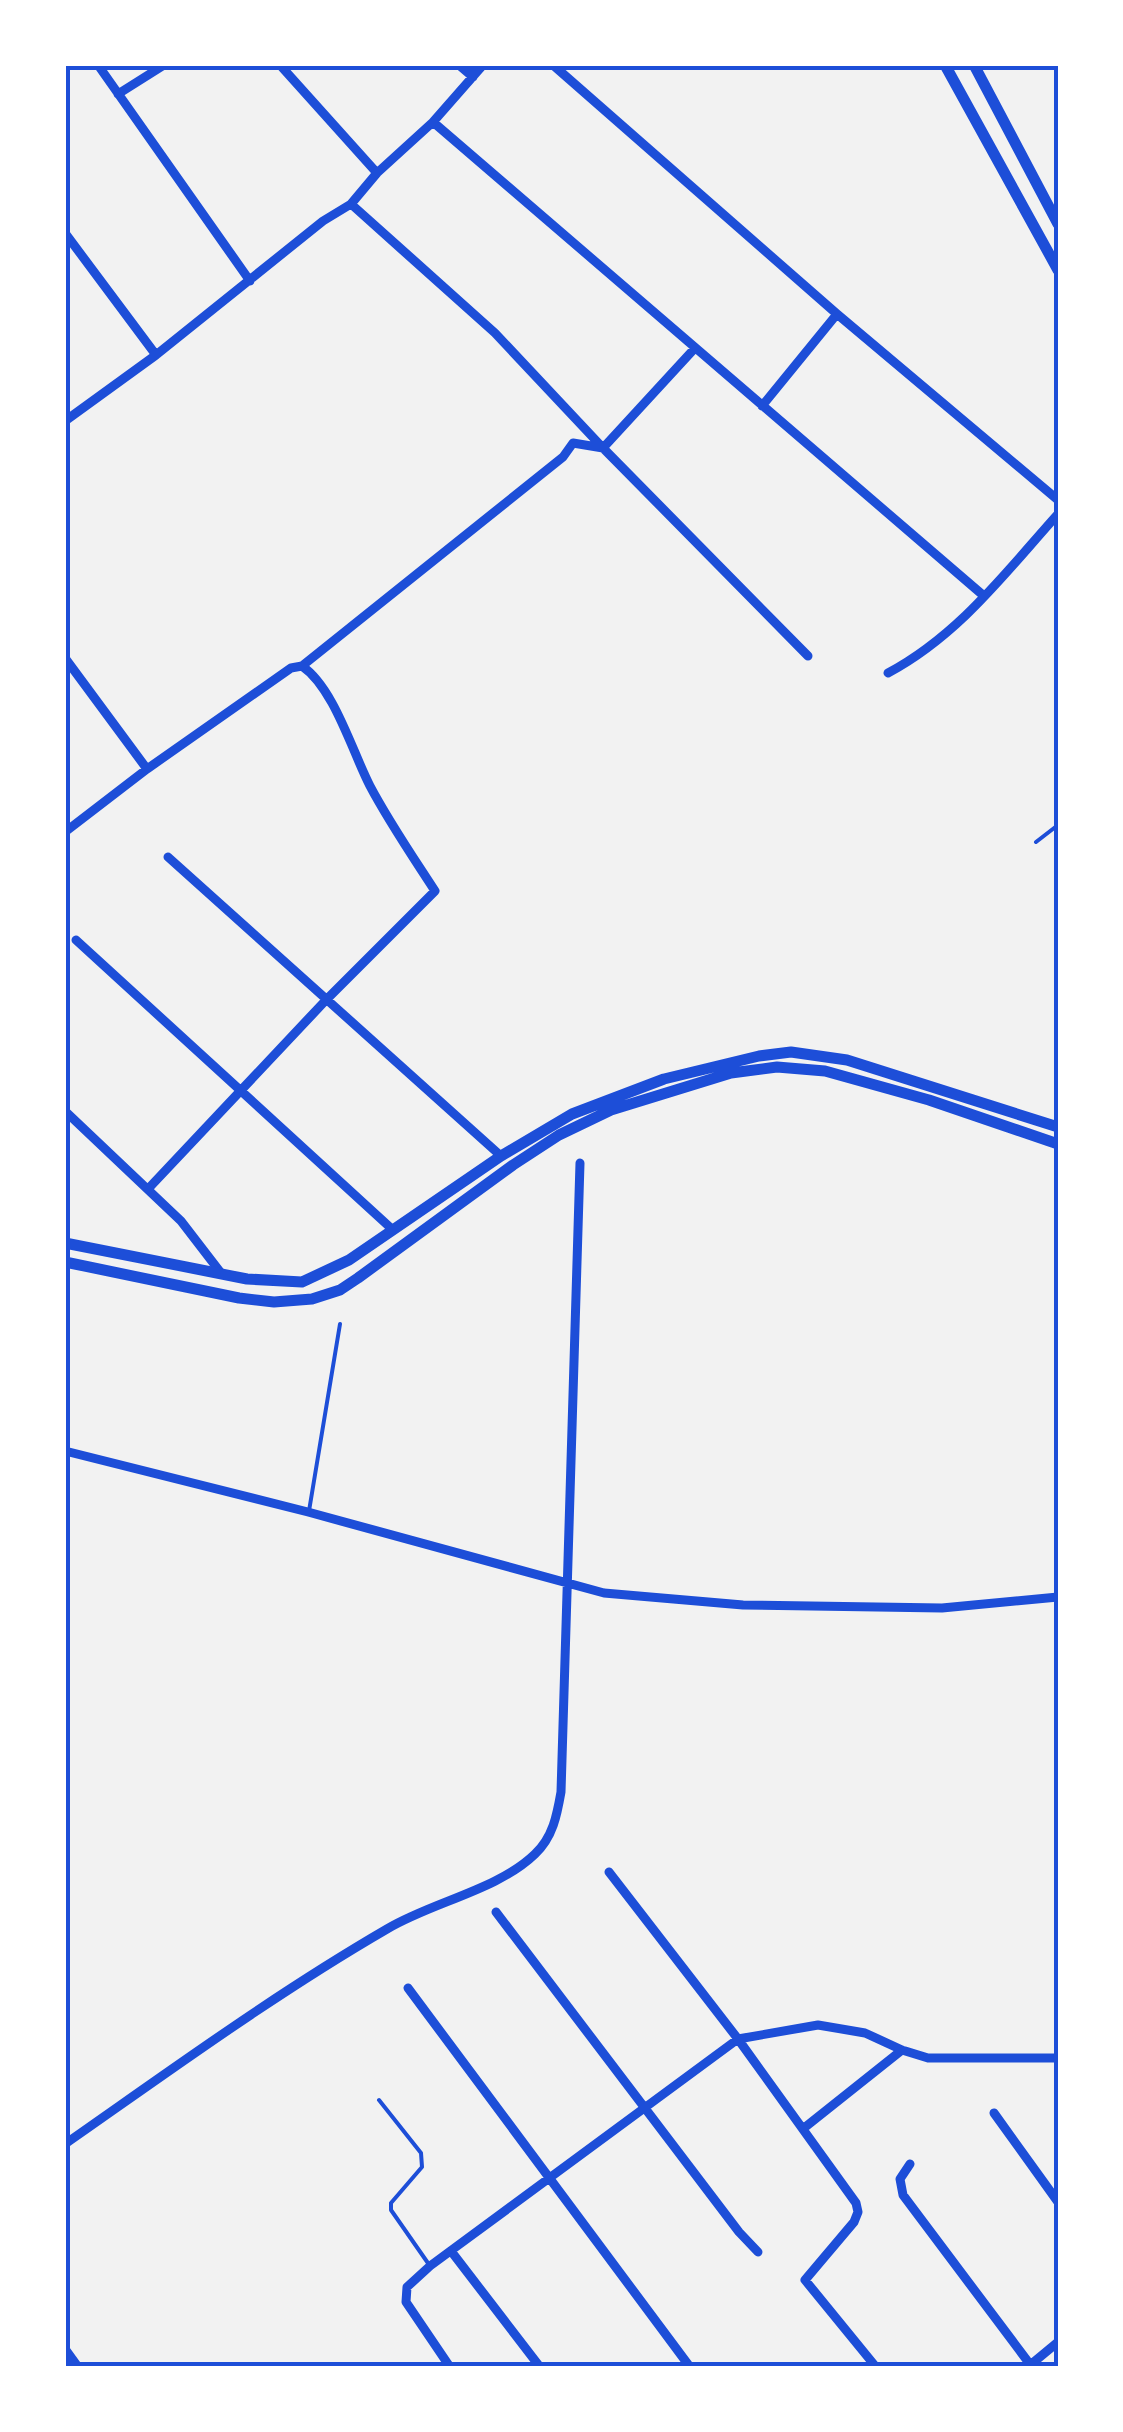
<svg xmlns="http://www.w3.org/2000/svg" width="1123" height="2432" viewBox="0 0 1123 2432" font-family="'PT Sans',sans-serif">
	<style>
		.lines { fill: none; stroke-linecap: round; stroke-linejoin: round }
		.service { stroke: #1d4ed8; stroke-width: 4 }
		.minor { stroke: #1d4ed8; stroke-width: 9 }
		.tertiary { stroke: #1d4ed8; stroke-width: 11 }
		.neatline { fill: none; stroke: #1d4ed8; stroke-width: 4 }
	</style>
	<rect width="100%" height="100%" fill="#f2f2f2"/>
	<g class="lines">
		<path class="service" d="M 1036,842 L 1058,825
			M 309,1511 L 340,1324
			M 379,2100 L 421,2153 L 422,2167 L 391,2203 L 391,2210 L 430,2266"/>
		<path class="minor" d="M 98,65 L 250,281
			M 280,65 L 377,173
			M 459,65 L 473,77
			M 553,65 L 837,314 L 1058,500
			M 118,94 L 164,65
			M 433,122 L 984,596
			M 351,204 L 495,333 L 603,448 L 808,656
			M 65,233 L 156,355
			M 762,406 L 837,314
			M 65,421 L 156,355 L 323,221 L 351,204 L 377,173 L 433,122 L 483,65
			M 65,658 L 147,769
			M 302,666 L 563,457 L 573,443 L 603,448 L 695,348
			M 888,673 C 959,635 1005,573 1058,514
			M 65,832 L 147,769 L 291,668 L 302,666 C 334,688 352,751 370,786 C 389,822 413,857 435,891 L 326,1000 L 148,1189
			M 168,857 L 501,1156
			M 76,940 L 393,1230
			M 65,1111 L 181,1221 L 221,1273
			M 65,1451 L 308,1512 L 604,1593 L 743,1605 L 942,1608 L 1058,1597
			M 609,1872 L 738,2039 L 856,2203 L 858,2212 L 854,2222 L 805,2280 L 876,2367
			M 496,1912 L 739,2232 L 758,2252
			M 408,1988 L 690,2367
			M 994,2113 L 1058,2202
			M 804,2128 L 902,2050
			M 65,2144 C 171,2070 275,1994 387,1929 C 432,1902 498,1890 535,1854 C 553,1837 557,1815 561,1792 L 580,1163
			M 910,2164 L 900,2179 L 903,2195 L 1032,2367
			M 451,2251 L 540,2367
			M 65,2349 L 78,2367
			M 1029,2366 L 1058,2342
			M 450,2367 L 406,2302 L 407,2287 L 430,2266 L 738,2039 L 818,2025 L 865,2033 L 902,2050 L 928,2058 L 1058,2058"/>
		<path class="tertiary" d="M 945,65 L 1058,270
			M 974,65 L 1058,224
			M 65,1243 L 247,1279 L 302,1282 L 349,1260 L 501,1156 L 572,1114 L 664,1079 L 759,1056 L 791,1052 L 847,1060 L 1058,1127
			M 65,1262 L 239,1298 L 274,1302 L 312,1299 L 340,1290 L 358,1278 L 513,1165 L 559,1135 L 611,1110 L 731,1073 L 777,1067 L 825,1071 L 929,1100 L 1058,1144"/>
	</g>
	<rect width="1123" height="2432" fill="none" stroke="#ffffff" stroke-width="135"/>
	<rect x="68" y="68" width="988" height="2296" class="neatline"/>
</svg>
